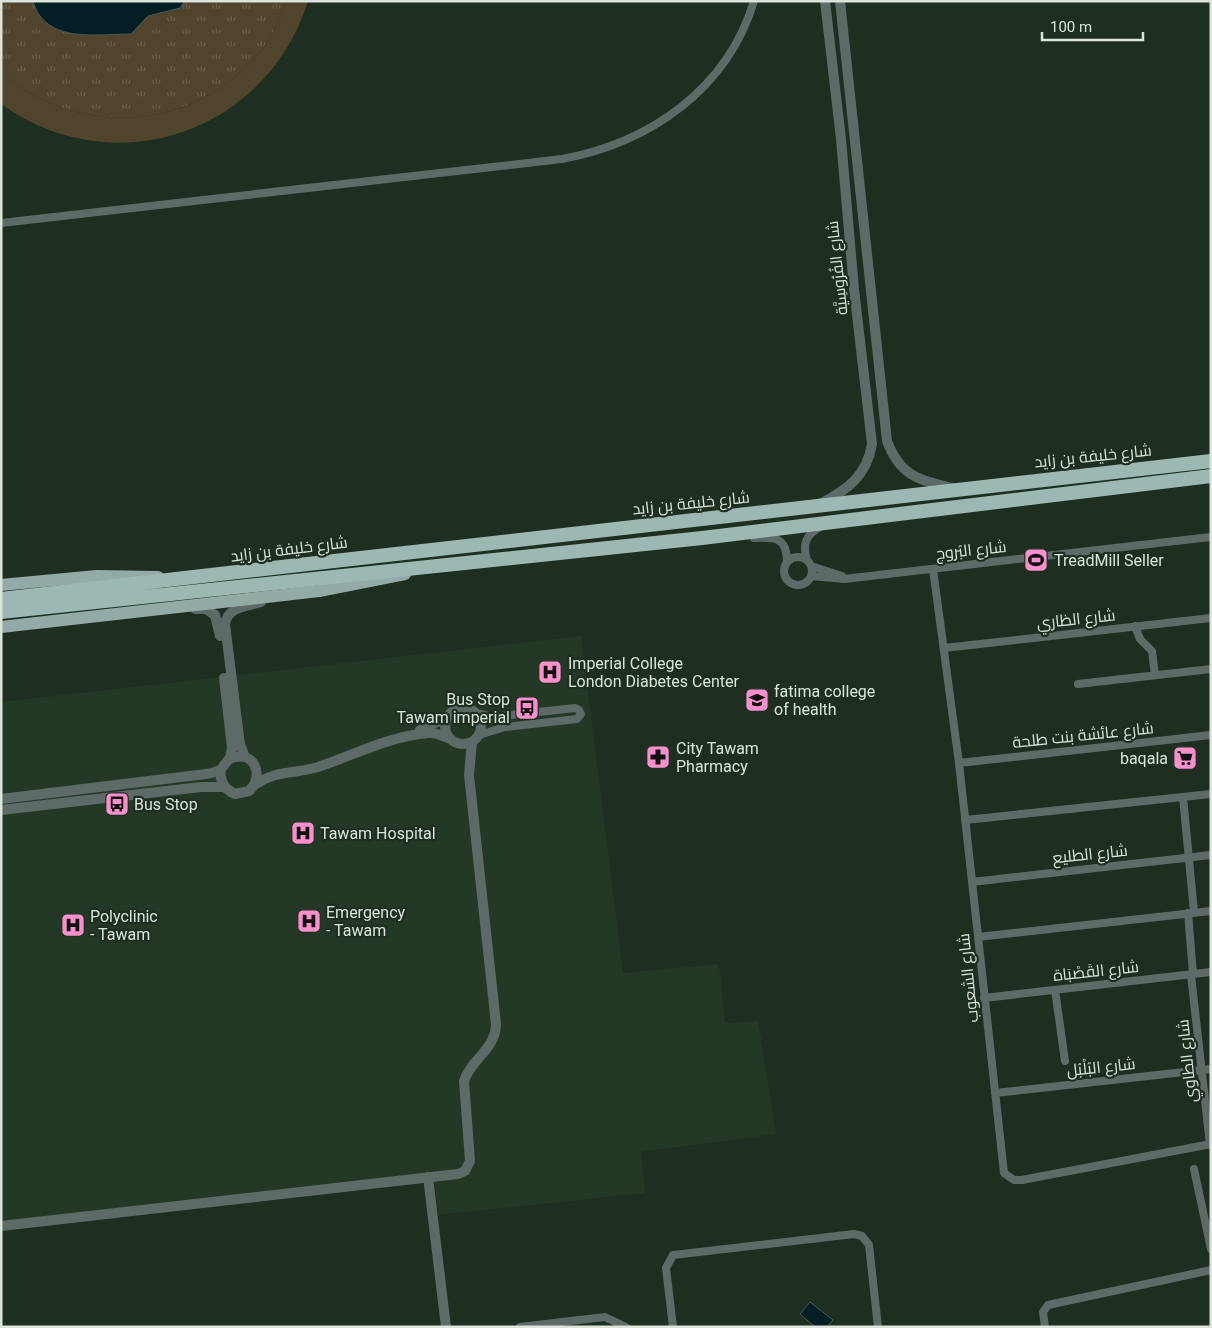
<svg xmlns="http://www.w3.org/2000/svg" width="1212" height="1328" viewBox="0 0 1212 1328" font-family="Roboto,Cairo,sans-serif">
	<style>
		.built { fill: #233926 }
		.grass { fill: url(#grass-tufts) }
		.garden { fill: #51442d }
		.water { fill: #041f24; stroke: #445a5b }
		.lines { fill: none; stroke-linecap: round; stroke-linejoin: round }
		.minor { stroke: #5e6a68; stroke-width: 8 }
		.tertiary { stroke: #5e6a68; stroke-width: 10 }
		.primary { stroke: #92aba6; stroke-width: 12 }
		.trunk { stroke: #9cb8b2; stroke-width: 14 }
		.labels { text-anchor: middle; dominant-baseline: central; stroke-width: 4.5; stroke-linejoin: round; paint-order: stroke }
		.street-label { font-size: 16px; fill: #dae4db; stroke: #1e2e20 }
		.poi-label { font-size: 16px; fill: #dae4db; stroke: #1e2e20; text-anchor: start }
	</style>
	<defs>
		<pattern id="grass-tufts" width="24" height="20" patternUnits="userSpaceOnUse" patternTransform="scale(1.25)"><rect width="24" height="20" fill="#51442d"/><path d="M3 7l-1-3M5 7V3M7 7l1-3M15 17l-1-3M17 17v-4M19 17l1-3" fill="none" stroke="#695f4b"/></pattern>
	</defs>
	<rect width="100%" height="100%" fill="#1e2e20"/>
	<path class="built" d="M 581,636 L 623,973 L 719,964 L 725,1023 L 758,1021 L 776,1134 L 641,1152 L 645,1193 L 438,1215 L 434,1177 L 1,1222 L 1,702 Z"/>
	<path class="grass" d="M 1,1 L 287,1 C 255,99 140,144 49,102 C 32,95 14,85 1,72 Z"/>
	<path class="garden" d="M 287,1 L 308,1 C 267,133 114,185 1,104 L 1,72 C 14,85 32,95 49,102 C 140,144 255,99 287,1 Z"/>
	<path class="water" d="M 33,1 L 185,1 L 180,8 L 148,16 L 131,34 C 96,34 45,44 33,1 Z
		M 810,1302 L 833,1320 L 827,1327 L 815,1327 L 800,1314 Z"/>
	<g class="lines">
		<path class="minor" d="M 1,223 L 562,159 C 649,143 727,90 754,1
			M 754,538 C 775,537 787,537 787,562
			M784 571a14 14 0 1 1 28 0a14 14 0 1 1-28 0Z
			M 807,560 C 802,544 806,535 820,527
			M 811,566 L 842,576
			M 933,569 L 959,763 L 1004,1173 L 1014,1180 L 1022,1180 L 1211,1144
			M 811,576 L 844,579 L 1211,537
			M 1135,626 L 1140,639 L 1152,651 L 1155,675
			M 944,648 L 1211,618
			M 1078,684 L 1211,669
			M 476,713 L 493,717 L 575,708 L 579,710 L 581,714 L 577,719 L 505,727 L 479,735
			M 959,763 L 1211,735
			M 1183,797 L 1194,912
			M 965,820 L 1211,794
			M 972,882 L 1211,855
			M 1188,913 L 1193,974
			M 978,937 L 1211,911
			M 1191,975 L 1210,1145
			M 1055,990 L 1065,1061
			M 984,998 L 1211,972
			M 995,1093 L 1211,1069
			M 1194,1169 L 1211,1249
			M 520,1327 L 605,1317 L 626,1327
			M 673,1327 L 666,1268 L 673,1255 L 854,1234 L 862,1236 L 869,1245 L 878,1327
			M 1045,1327 L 1043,1312 L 1048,1305 L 1211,1270"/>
		<path class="tertiary" d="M 840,1 L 887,441 C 900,476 919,480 952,488
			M 820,504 C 847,490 867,476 872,444 L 854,289 L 841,139 L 825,1
			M 195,609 L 206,609 L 215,615 L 220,636
			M 224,678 L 232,748 L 230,758 L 228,760
			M445 726a18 18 0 1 1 36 0a18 18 0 1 1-36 0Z
			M 420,730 L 446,718
			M 245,757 L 240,745 L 225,624 C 228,606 246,607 261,602
			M 256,784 C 276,770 295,774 318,767 C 354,755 390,736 428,733 C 436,732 443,736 450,739
			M 1,799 L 206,774 C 211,773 218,772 221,769 C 226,764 227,758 236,757 C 257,753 263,779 249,791 L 235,794 C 224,789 219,781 221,769
			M 1,810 L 201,787 L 225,787
			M 428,1177 L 446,1327
			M 1,1226 L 458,1174 L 465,1171 L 470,1161 L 464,1081 C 471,1059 496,1049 496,1024 L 469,775 L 472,742"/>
		<path class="primary" d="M 1,585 L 97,576 L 158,577
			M 1,627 L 319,591 L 405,574"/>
		<path class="trunk" d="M 1,599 L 1211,461
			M 1,612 L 702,538 L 1211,476"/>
	</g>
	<defs>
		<g id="stadium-square" transform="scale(1.25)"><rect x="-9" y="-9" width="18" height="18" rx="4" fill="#f790cd" stroke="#1e2e20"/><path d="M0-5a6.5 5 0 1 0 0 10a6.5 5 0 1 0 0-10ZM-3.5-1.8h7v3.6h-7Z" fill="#111"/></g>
		<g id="hospital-square" transform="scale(1.25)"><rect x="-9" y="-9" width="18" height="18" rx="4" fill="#f790cd" stroke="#1e2e20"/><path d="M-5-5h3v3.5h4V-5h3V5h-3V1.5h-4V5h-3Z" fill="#111"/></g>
		<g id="school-square" transform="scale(1.25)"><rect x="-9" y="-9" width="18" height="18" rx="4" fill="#f790cd" stroke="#1e2e20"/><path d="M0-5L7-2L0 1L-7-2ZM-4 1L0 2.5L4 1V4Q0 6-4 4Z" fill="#111"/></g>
		<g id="bus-square" transform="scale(1.25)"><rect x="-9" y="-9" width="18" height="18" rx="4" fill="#f790cd" stroke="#1e2e20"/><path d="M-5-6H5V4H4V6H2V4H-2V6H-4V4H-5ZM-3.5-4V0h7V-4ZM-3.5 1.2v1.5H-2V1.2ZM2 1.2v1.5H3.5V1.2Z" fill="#111"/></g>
		<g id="pharmacy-square" transform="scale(1.25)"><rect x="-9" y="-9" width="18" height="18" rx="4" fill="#f790cd" stroke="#1e2e20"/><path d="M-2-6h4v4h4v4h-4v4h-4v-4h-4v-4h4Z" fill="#111"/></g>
		<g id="supermarket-square" transform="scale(1.25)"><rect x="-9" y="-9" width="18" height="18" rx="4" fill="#f790cd" stroke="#1e2e20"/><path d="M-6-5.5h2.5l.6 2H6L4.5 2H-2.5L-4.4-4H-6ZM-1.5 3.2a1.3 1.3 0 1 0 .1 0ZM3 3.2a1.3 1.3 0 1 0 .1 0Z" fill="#111"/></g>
	</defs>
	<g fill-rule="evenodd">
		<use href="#stadium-square" x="1036" y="560"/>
		<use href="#hospital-square" x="550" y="672"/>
		<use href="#school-square" x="757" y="700"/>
		<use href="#bus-square" x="527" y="708"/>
		<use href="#pharmacy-square" x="658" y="757"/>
		<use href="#supermarket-square" x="1185" y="758"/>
		<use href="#bus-square" x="117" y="804"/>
		<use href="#hospital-square" x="303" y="833"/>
		<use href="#hospital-square" x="309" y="921"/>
		<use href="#hospital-square" x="73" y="925"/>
	</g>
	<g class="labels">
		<g class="street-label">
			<text transform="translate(837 268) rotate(-96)">شارع الفُرُوسِيَّة</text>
			<text transform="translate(1093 456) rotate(-6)">شارع خليفة بن زايد</text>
			<text transform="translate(691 503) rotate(-6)">شارع خليفة بن زايد</text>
			<text transform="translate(289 549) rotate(-7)">شارع خليفة بن زايد</text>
			<text transform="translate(971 550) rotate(-6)">شارع البُروج</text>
			<text transform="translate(1076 619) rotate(-6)">شارع الظاري</text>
			<text transform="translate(1083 735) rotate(-6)">شارع عائشة بنت طلحة</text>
			<text transform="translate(1090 854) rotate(-6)">شارع الطليع</text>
			<text transform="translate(1096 971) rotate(-6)">شارع القَصْبَاة</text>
			<text transform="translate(968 978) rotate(-96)">شارع الشعوب</text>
			<text transform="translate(1187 1061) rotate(-96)">شارع الطاوي</text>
			<text transform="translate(1101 1067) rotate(-6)">شارع البُلْبُل</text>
		</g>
		<g class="poi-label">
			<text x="1054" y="560">TreadMill Seller</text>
			<text x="568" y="663">Imperial College<tspan x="568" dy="18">London Diabetes Center</tspan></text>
			<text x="774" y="691">fatima college<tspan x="774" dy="18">of health</tspan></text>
			<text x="510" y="699" text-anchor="end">Bus Stop<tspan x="510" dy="18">Tawam imperial</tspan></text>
			<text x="676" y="748">City Tawam<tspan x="676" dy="18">Pharmacy</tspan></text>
			<text x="1168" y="758" text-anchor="end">baqala</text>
			<text x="134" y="804">Bus Stop</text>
			<text x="320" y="833">Tawam Hospital</text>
			<text x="326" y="912">Emergency<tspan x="326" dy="18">- Tawam</tspan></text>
			<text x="90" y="916">Polyclinic<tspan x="90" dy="18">- Tawam</tspan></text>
		</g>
	</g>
	<rect width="1212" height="1328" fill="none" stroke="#dae4db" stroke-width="5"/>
	<path d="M1042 32v8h101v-8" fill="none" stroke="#dae4db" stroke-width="2.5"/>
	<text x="1050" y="32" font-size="15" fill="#dae4db" stroke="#1e2e20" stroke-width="4" paint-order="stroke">100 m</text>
</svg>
